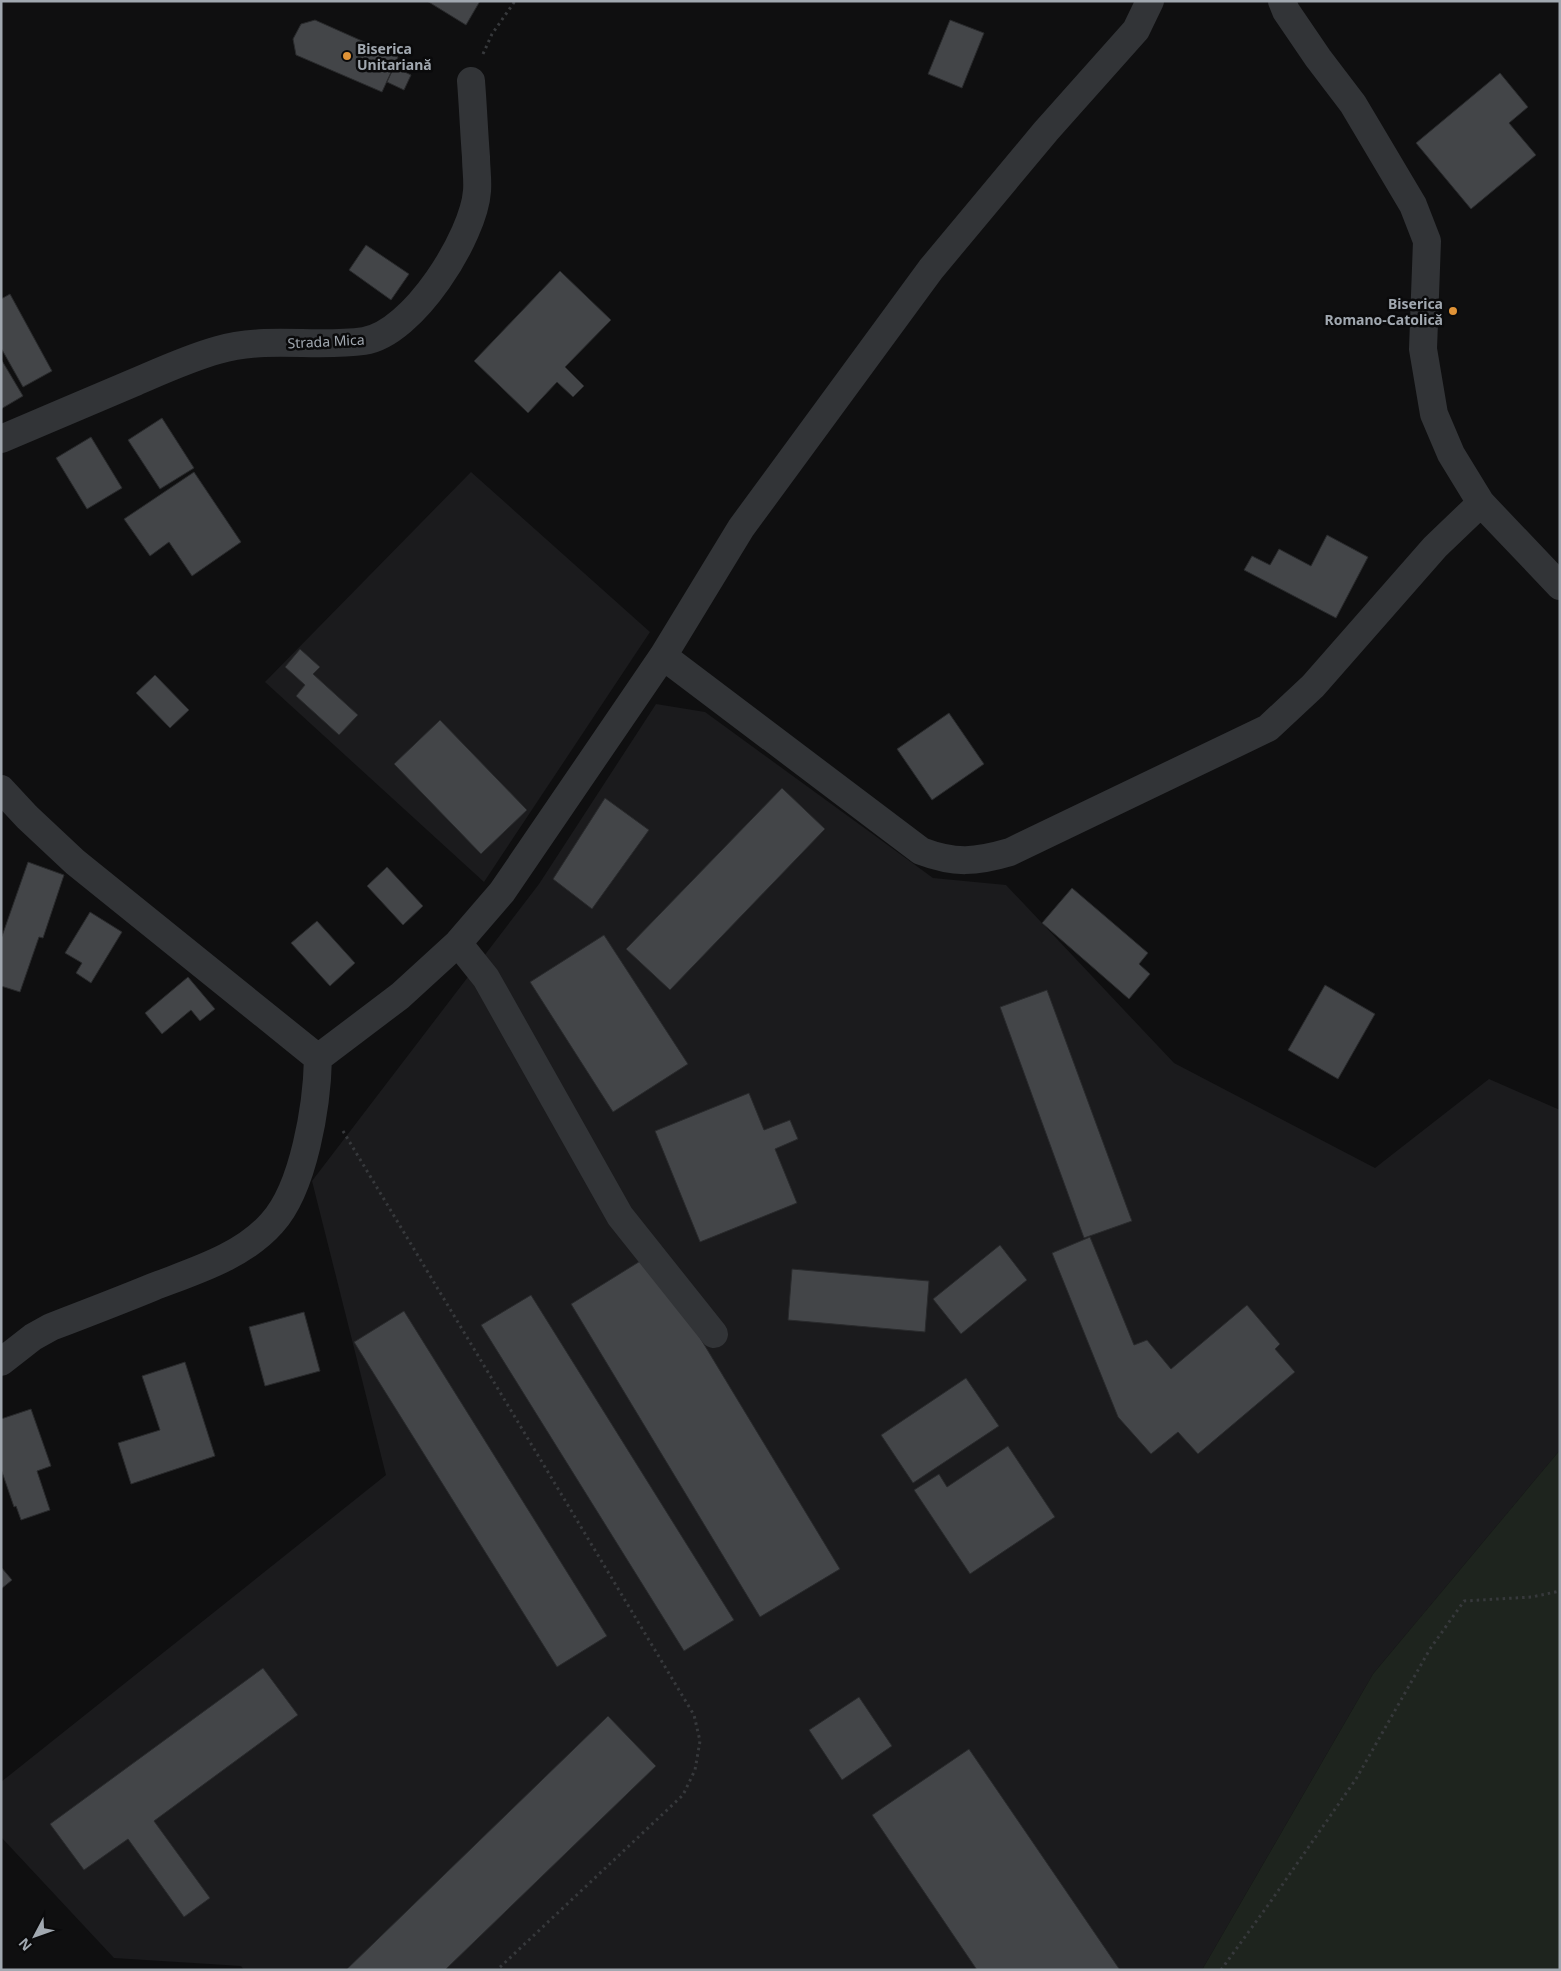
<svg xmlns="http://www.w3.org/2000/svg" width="1561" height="1971" viewBox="0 0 1561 1971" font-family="'Noto Sans',sans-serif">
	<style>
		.built { fill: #1b1b1d }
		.green { fill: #1e241e }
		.building { fill: #434548; stroke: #292a2c }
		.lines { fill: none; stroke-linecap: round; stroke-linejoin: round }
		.path { stroke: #37393c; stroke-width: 3; stroke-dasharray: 2.5 4; stroke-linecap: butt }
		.minor { stroke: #323437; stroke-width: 28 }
		.poi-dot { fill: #e09337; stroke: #0a0a0b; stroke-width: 2 }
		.labels { text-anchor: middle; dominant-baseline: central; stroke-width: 5; stroke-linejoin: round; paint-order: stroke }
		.poi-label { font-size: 14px; font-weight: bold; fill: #a1a8b0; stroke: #0a0a0b; text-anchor: start }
		.street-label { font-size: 14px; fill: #a1a8b0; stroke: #0a0a0b }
	</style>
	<rect width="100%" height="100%" fill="#0f0f10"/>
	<path class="built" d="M 471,472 L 650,632 L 484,882 L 265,682 Z
		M 656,704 L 705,712 L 933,878 L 1006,885 L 1174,1063 L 1375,1168 L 1489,1079 L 1560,1110 L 1560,1450 L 1373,1674 L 1202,1970 L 244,1970 L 241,1966 L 114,1958 L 1,1837 L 1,1782 L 386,1475 L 312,1181 L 539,884 Z"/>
	<path class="green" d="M 1560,1450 L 1560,1970 L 1202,1970 L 1373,1674 Z"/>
	<path class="building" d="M 427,1 L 480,1 L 466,25 Z
		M 315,20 L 398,57 L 382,92 L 296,55 L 293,39 L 301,24 Z
		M 950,20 L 984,33 L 962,88 L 928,74 Z
		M 394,67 L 411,75 L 404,90 L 387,82 Z
		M 1500,73 L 1528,107 L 1509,123 L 1536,155 L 1471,209 L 1416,143 Z
		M 366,245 L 409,274 L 391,300 L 349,270 Z
		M 560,271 L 611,320 L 565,367 L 584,386 L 573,397 L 557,382 L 528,413 L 474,361 Z
		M 10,294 L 52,371 L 23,387 L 1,348 L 1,299 Z
		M 1,359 L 23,396 L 1,409 Z
		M 162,418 L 194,468 L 160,489 L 128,440 Z
		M 91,437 L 122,488 L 87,509 L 56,458 Z
		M 194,472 L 241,542 L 192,576 L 169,542 L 150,556 L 124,519 Z
		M 1327,535 L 1368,557 L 1336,618 L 1244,570 L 1252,556 L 1270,565 L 1279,549 L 1311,566 Z
		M 300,649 L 320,667 L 313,674 L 358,715 L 339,735 L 296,696 L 305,685 L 285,667 Z
		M 155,675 L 189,710 L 170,728 L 136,693 Z
		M 949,713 L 984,764 L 932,800 L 897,749 Z
		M 440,720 L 527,810 L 481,854 L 394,764 Z
		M 782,788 L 825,829 L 670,990 L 626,949 Z
		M 605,798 L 649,830 L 592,909 L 553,879 Z
		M 28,862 L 64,875 L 43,938 L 39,937 L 20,992 L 1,986 L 1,939 Z
		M 387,867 L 423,906 L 403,925 L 367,886 Z
		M 1072,888 L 1148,953 L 1139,964 L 1150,974 L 1129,999 L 1042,923 Z
		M 90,912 L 122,932 L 91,983 L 76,973 L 82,963 L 65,953 Z
		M 317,921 L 355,963 L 330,986 L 291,943 Z
		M 604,935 L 688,1064 L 613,1112 L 530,982 Z
		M 188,977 L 215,1009 L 200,1021 L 191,1010 L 162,1034 L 145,1013 Z
		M 1325,985 L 1375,1014 L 1338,1079 L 1288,1050 Z
		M 1047,990 L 1132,1221 L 1084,1238 L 1000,1007 Z
		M 749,1093 L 764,1130 L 790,1120 L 798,1139 L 775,1149 L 797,1203 L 700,1242 L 655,1131 Z
		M 1090,1237 L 1134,1345 L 1147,1340 L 1171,1369 L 1247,1305 L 1280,1344 L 1275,1349 L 1295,1372 L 1198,1454 L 1178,1432 L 1151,1454 L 1118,1417 L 1052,1253 Z
		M 1000,1245 L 1027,1280 L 961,1334 L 933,1299 Z
		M 650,1255 L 840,1569 L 760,1617 L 571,1304 Z
		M 792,1269 L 929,1281 L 925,1332 L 788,1320 Z
		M 531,1295 L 734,1620 L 684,1651 L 481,1325 Z
		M 404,1311 L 607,1636 L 557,1667 L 354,1342 Z
		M 304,1312 L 320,1371 L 265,1386 L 249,1327 Z
		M 185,1362 L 215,1456 L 131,1484 L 118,1443 L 160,1430 L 142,1376 Z
		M 966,1378 L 999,1426 L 913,1483 L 881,1435 Z
		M 31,1409 L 51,1466 L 37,1471 L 50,1510 L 21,1520 L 16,1506 L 14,1507 L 1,1469 L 1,1419 Z
		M 1008,1446 L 1055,1517 L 970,1574 L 914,1490 L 939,1474 L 947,1487 Z
		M 1,1567 L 12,1580 L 1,1589 Z
		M 263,1668 L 298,1715 L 154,1821 L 210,1898 L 184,1917 L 128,1839 L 84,1870 L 50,1824 Z
		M 859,1697 L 892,1746 L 842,1780 L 809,1730 Z
		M 608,1716 L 656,1766 L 445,1970 L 346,1970 Z
		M 969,1749 L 1120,1970 L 977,1970 L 872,1815 Z"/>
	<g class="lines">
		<path class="path" d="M 483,54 L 492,34 L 515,1
			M 343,1131 L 694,1715 L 700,1741 L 695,1770 L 683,1795 L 497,1970
			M 1221,1970 L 1271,1901 L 1356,1779 L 1430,1649 L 1464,1601 L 1532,1597 L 1560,1591"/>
		<path class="minor" d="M 1282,1 L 1286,11 L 1318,58 L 1353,104 L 1413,205 L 1427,241 L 1423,349 L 1434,414 L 1451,454 L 1481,503 L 1560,586
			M 1,439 C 45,420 89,402 133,383 C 161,371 189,358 218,350 C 265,336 316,348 364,341 C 413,334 474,236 477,191 C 478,180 476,168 476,157 C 474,132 473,106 471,81
			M 663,656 L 921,851 C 955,864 976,862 1010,852 L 1268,728 L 1313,686 L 1435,547 L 1481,503
			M 1,789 L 27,817 L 75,862 L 318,1058
			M 458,943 L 486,978 L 620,1216 L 714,1334
			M 318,1058 L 400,996 L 458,943 L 502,892 L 663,656 L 741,528 L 931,269 L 1046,131 L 1136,30 L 1150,1
			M 1,1362 L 33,1337 L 51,1327 C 85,1314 119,1301 153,1287 C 194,1271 242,1257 272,1223 C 304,1188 317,1105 318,1058"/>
	</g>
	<g class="poi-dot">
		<circle cx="347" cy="56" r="5"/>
		<circle cx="1453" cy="311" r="5"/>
	</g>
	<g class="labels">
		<g class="poi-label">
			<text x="357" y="48">Biserica<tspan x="357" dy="16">Unitariană</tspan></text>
			<text x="1443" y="303" text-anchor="end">Biserica<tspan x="1443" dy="16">Romano-Catolică</tspan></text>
		</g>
		<g class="street-label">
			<text transform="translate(326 341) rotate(-3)">Strada Mica</text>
		</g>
	</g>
	<rect width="1561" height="1971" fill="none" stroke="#a1a8b0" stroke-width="5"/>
	<g transform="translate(35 1936) rotate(229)" stroke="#0a0a0b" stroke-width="4" paint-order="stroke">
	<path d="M0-4L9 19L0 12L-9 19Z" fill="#a1a8b0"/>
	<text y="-8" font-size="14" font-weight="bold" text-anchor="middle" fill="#a1a8b0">N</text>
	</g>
</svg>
